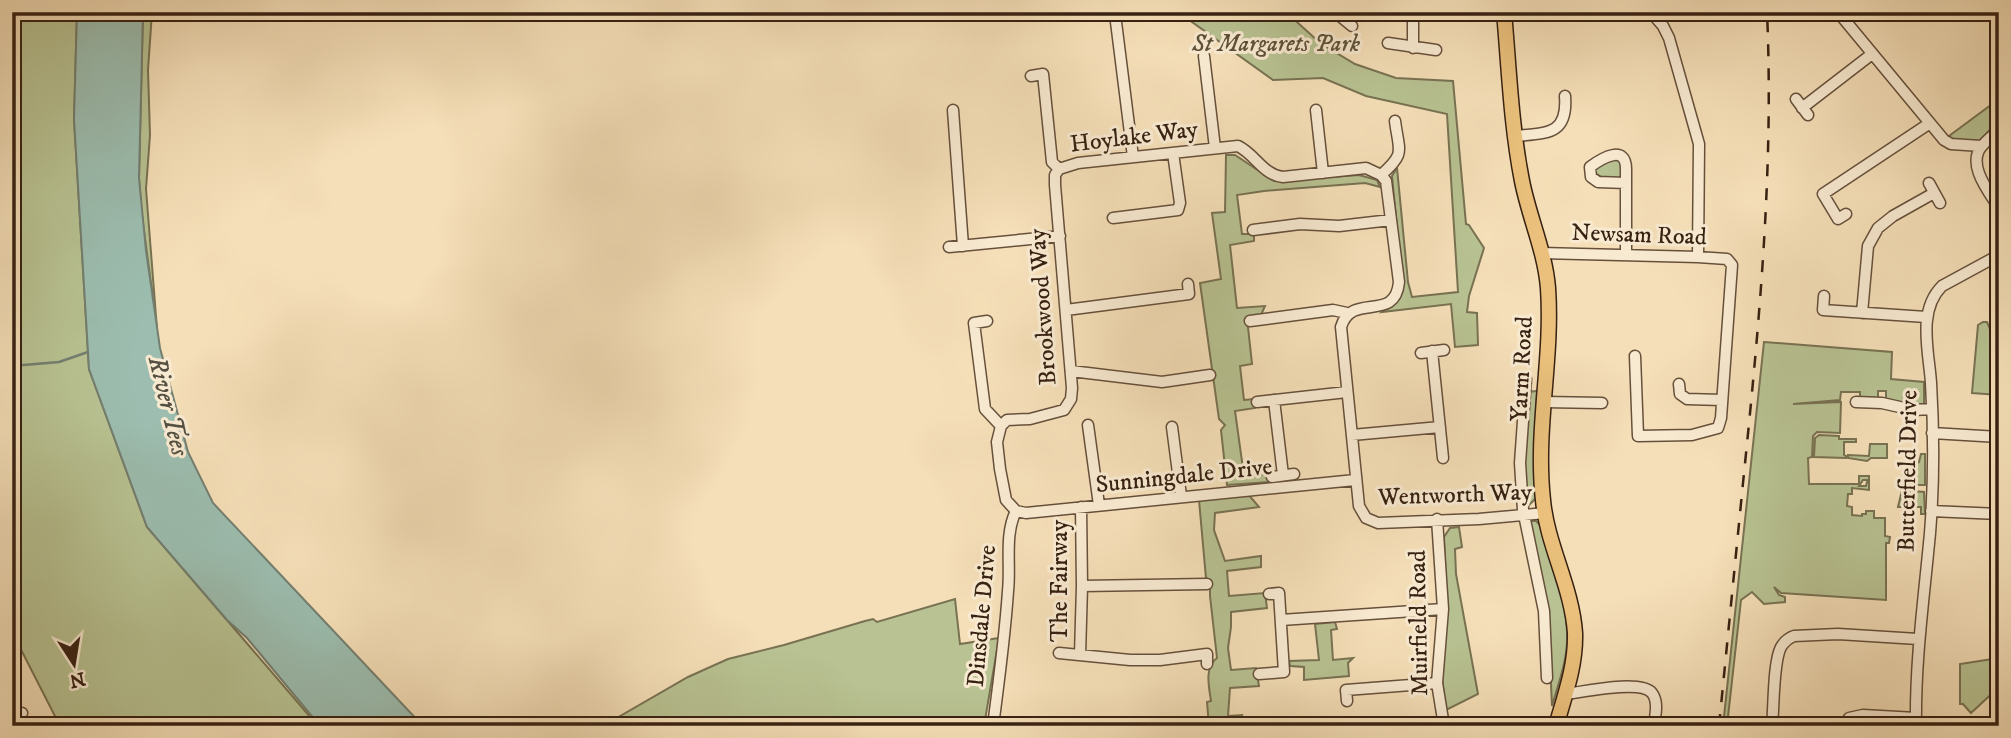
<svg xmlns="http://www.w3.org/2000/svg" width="2011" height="738" viewBox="0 0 2011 738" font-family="'IM FELL DW Pica',serif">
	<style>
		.green { fill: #b8c292; stroke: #787252; stroke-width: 2 }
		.water { fill: #9cbdaf; stroke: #747f70; stroke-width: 2 }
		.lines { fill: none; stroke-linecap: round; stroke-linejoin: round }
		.stream { stroke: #747f70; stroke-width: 2.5 }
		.minor-casing { stroke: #66503c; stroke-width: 13 }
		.major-casing { stroke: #372112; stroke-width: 17 }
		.minor { stroke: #f8ead1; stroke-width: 10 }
		.major { stroke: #eac07c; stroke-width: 14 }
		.rail { stroke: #372112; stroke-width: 2.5; stroke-dasharray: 12 12; stroke-linecap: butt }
		.labels { text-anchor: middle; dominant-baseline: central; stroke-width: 6; stroke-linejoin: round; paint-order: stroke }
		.park-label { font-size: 24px; font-style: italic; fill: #5e5138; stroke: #f8ead1 }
		.street-label { font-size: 24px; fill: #372112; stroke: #f8ead1 }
		.water-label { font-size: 26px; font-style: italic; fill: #555041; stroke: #f8ead1 }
	</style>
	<rect width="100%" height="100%" fill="#f5dfb8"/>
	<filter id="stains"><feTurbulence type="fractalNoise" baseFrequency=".00286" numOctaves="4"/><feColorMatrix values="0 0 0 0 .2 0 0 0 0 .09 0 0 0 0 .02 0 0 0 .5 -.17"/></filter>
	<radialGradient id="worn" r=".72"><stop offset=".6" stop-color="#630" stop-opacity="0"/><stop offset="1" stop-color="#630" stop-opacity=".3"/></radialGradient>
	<path class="green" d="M 12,12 L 77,12 L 74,119 L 89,369 L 147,527 L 318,726 L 60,726 L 12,632 Z
		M 143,12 L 152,12 L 148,70 L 150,135 L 146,189 L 157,329 L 141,208 L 139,178 Z
		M 1178,12 L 1286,12 L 1320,43 L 1355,64 L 1396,78 L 1453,81 L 1466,224 L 1469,225 L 1484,248 L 1469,296 L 1467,312 L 1477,313 L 1478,345 L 1455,347 L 1451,304 L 1382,312 L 1395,302 L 1403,290 L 1392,176 L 1397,168 L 1408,282 L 1412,297 L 1458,292 L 1447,114 L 1366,96 L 1323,78 L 1273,80 Z
		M 1999,99 L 1999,120 L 1979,142 L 1949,140 L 1949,136 Z
		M 1226,155 L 1235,155 L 1274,181 L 1359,175 L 1377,180 L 1380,187 L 1365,183 L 1264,191 L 1237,195 L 1242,234 L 1251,234 L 1254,236 L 1254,241 L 1230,245 L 1237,308 L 1265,306 L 1261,315 L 1247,318 L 1252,364 L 1240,366 L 1244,400 L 1254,399 L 1255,408 L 1235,411 L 1244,476 L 1270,474 L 1270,482 L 1227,485 L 1221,430 L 1225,425 L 1219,419 L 1200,283 L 1221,279 L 1212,213 L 1225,212 Z
		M 1619,157 L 1623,174 L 1620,178 L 1605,179 L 1594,173 L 1595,167 Z
		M 1983,322 L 1987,322 L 1999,349 L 1999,395 L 1972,393 L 1978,325 Z
		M 1764,342 L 1892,352 L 1891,379 L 1924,382 L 1924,406 L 1918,407 L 1886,400 L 1886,391 L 1878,391 L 1878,400 L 1860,400 L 1860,392 L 1841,392 L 1840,400 L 1793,404 L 1841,402 L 1840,433 L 1817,432 L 1813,436 L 1812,457 L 1808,458 L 1809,484 L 1859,484 L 1859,476 L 1869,476 L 1869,480 L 1863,480 L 1859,486 L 1866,486 L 1867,482 L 1869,482 L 1869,490 L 1852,488 L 1852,494 L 1848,494 L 1847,506 L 1852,507 L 1852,515 L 1862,516 L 1862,514 L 1866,514 L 1866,511 L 1874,511 L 1874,518 L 1885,518 L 1885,536 L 1890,537 L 1889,543 L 1886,543 L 1886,600 L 1781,593 L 1774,587 L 1779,595 L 1785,597 L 1785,602 L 1764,604 L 1752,592 L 1741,600 L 1727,726 L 1723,726 Z
		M 1537,391 L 1534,455 L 1536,498 L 1529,505 L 1527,503 L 1523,462 L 1529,392 Z
		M 1819,435 L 1839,436 L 1839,439 L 1856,439 L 1856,442 L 1844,442 L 1844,455 L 1846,456 L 1846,458 L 1814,457 L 1815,438 Z
		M 1870,444 L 1887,444 L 1887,458 L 1871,458 L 1867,461 L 1848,458 L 1848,455 L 1869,456 Z
		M 1921,454 L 1925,454 L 1925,485 L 1917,485 L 1916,488 L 1901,488 L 1901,485 L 1909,485 L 1909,467 L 1919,462 Z
		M 1902,490 L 1924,492 L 1925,514 L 1921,514 L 1921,507 L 1898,507 Z
		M 1248,494 L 1259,507 L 1215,513 L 1214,530 L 1225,561 L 1261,556 L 1261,567 L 1227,571 L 1229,596 L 1265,593 L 1267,608 L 1231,612 L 1231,627 L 1228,648 L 1231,670 L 1256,668 L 1259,686 L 1230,688 L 1228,716 L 1242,715 L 1238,726 L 1209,726 L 1207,702 L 1211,701 C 1209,687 1204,667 1217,658 L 1210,596 L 1210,580 L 1206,578 L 1199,500 Z
		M 1531,521 L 1536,521 L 1540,525 C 1550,562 1569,604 1567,642 C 1566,664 1558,685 1552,706 L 1548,620 L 1529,525 Z
		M 1459,527 L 1462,547 L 1455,549 L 1456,574 L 1478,694 L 1446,710 L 1441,670 L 1447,610 L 1444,537 L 1450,528 Z
		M 955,599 L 960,644 L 999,638 L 984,726 L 603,726 L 688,677 L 728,659 L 784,645 L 865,621 L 873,619 L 877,622 Z
		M 1335,622 L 1337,629 L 1331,630 L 1333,660 L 1353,658 L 1348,663 L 1349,676 L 1304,680 L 1304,667 L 1290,666 L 1289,661 L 1319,660 L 1315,624 Z
		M 1999,658 L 1999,687 L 1971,713 L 1963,704 L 1960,704 L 1960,664 Z"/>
	<path class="water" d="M 77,12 L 143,12 L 139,178 L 146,251 L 160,348 L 188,452 L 213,503 L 423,726 L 320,726 L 247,638 L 227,620 L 147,527 L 89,369 L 74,119 Z"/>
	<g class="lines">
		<path class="stream" d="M 12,366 L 59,362 L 88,352"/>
		<g class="minor-casing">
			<path id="minor" d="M 1335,12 L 1352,26
				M 1651,12 L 1663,26 L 1669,38 L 1699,144 L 1698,257
				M 1838,12 L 1944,140 L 1951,144 L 1981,146
				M 1106,15 L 1115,14 L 1133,157
				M 1388,43 L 1436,50
				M 1413,48 L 1413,12
				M 1204,56 L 1215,148
				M 1031,76 L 1043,74 L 1052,162 L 1059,169
				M 1796,99 L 1808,115
				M 1802,108 L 1872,54
				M 953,110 L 963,246
				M 1316,110 L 1323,173
				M 1999,130 C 1993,135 1987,140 1982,146 C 1966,164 1989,192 1999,208
				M 1516,136 C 1547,133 1568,135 1565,96
				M 1059,169 L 1078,163 L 1238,146 C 1255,154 1263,175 1283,177 L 1366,168 L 1381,175 L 1386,181 L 1399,282 C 1395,324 1352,291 1341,327 L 1359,506 L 1366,518 L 1378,523 L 1479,519 L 1545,513
				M 1381,175 C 1406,153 1399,152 1395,121
				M 1929,183 L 1940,203
				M 1846,214 L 1838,219 L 1823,194 L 1930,123
				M 1113,218 L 1178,210 L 1180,203 L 1173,153
				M 1253,230 L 1300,224 L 1339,226 L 1391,220
				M 949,247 L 1060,236
				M 1541,253 L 1698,257 L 1727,259 L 1732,265 L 1721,418 L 1718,428 L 1692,435 L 1638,436 L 1635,356
				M 1626,254 L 1626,169 C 1626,144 1602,158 1590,167 L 1591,177 L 1598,182 L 1626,183
				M 1824,296 L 1823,310 L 1926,317
				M 1066,310 L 1189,294 L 1188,284
				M 1862,313 L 1868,246 L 1878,228 L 1893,216 L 1934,193
				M 987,321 L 974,323 L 985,409 L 1001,426
				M 1250,321 L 1333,310 L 1347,313
				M 1432,351 L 1443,458
				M 1421,353 L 1444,350
				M 1071,371 L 1162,382 L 1210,375
				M 1526,379 L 1520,463 L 1523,510 L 1544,611 L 1547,678
				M 1679,384 L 1680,394 L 1687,399 L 1722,400
				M 1274,400 L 1283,475
				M 1257,402 L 1347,392
				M 1544,402 L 1602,403
				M 1856,402 L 1882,403 L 1913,410 L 1932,409
				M 1088,425 L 1099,505
				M 1172,427 L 1181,496
				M 1932,433 L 1999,437
				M 1352,435 L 1440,427
				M 1272,477 L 1294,474
				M 1016,511 L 1006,500 L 1000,469 L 997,442 L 1001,426 L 1007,420 L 1030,419 L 1064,410 L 1071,399 L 1072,388 L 1055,185 L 1055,175 L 1059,169
				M 1016,511 L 1026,513 L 1355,480
				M 1931,511 L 1999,514
				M 1437,519 L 1443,609 L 1437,683 L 1444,726
				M 1082,586 L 1207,584
				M 1281,620 L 1443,609
				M 1059,653 L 1130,660 L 1160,660 L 1207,654 L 1207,664
				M 1080,655 L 1082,586 L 1081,507
				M 1259,674 L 1284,672 L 1279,593 L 1269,594
				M 1566,694 C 1583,692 1641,679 1652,693 C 1659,702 1655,716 1654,726
				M 1347,701 L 1346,690 L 1437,683
				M 12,717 L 22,713
				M 993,726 C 999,681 1005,636 1008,591 C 1011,565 1004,535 1016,511
				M 1772,726 C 1774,707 1773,662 1781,647 C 1784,642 1789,638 1794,636 L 1838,634 L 1918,639
				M 1845,726 L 1849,718 L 1863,715 L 1916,718
				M 1916,726 C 1915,661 1924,598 1930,533 C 1934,484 1934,433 1931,383 C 1929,352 1917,311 1942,286 L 1999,255"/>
		</g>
		<g class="major-casing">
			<path id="major" d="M 1504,12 C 1509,68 1511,125 1522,181 C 1529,217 1545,251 1548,288 C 1553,359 1535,429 1543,500 C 1547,545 1572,587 1575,633 C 1576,665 1565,695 1556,726"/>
		</g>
		<use href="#minor" class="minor"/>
		<use href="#major" class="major"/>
		<path class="rail" d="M 1719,726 C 1727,645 1735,564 1743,483 C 1759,327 1774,169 1767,12"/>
	</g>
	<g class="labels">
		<g class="park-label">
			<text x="1276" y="44">St Margarets Park</text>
		</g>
		<g class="street-label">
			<text transform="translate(1134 137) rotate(-7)">Hoylake Way</text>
			<text transform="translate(1639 235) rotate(2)">Newsam Road</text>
			<text transform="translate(1043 307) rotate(-94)">Brookwood Way</text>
			<text transform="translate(1522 369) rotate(-87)">Yarm Road</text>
			<text transform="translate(1908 471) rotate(-89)">Butterfield Drive</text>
			<text transform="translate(1184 476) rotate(-6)">Sunningdale Drive</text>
			<text transform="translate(1455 495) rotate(-2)">Wentworth Way</text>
			<text transform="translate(1060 581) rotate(-90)">The Fairway</text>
			<text transform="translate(982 616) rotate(-85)">Dinsdale Drive</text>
			<text transform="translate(1419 623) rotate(-91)">Muirfield Road</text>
		</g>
		<g class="water-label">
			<text transform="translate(168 406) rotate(76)">River Tees</text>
		</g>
	</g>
	<rect width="2011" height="738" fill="none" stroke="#f5dfb8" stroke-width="42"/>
	<rect x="14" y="14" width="1983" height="710" fill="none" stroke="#372112" stroke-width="3.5"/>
	<rect x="21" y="21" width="1969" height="696" fill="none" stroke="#372112" stroke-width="2"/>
	<g transform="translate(74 664) rotate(168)" stroke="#f8ead1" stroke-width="5" paint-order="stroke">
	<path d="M0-5L12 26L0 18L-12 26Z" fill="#372112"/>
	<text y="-10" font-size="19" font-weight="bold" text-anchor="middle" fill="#372112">N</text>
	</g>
	<rect width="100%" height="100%" filter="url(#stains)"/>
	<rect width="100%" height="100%" fill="url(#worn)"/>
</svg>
